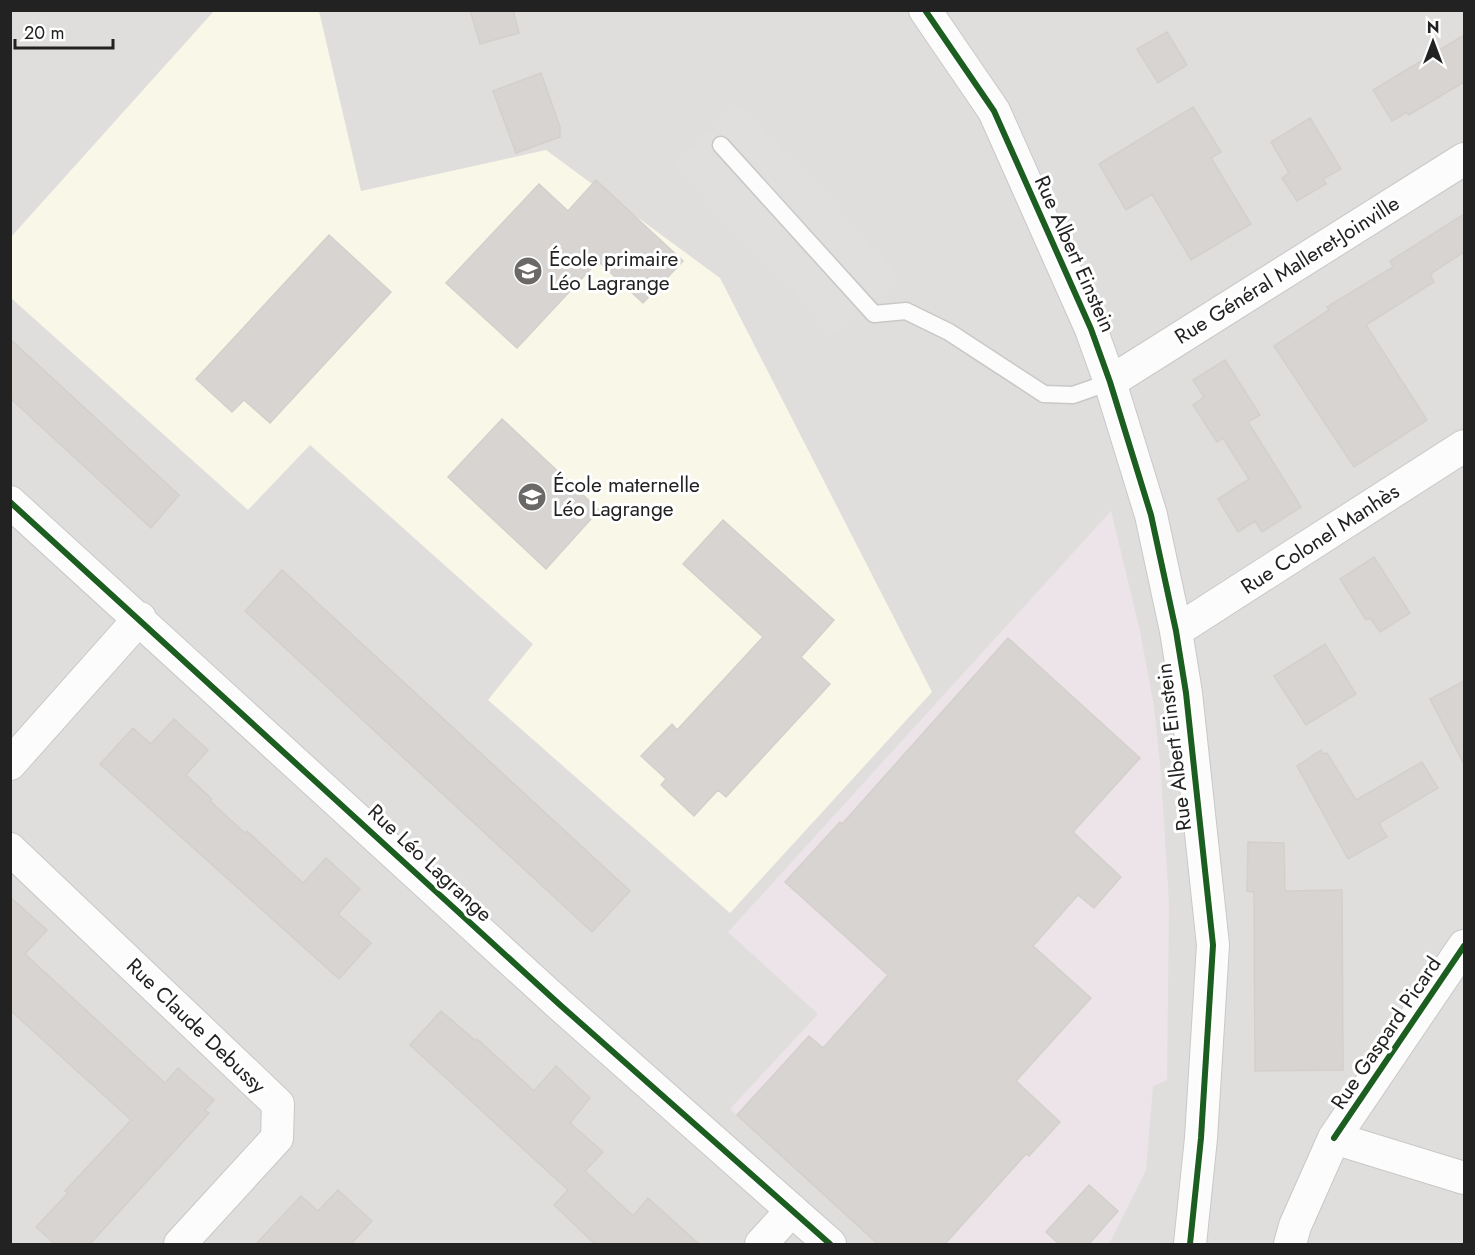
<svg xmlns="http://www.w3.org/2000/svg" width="1475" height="1255" viewBox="0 0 1475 1255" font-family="Jost,sans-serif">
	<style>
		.residential { fill: #dfdedc }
		.industrial { fill: #ede4e9 }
		.education { fill: #f8f7e8 }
		.parking { fill: #e0dfde }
		.building { fill: #d7d4d2; stroke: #d3d0cc; stroke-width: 1.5 }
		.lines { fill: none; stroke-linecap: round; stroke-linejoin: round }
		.lane-casing { stroke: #c9c8c7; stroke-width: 19 }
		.street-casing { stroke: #c9c8c7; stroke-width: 34 }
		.lane { stroke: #fdfcfc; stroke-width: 16 }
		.street { stroke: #fdfcfc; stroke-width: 32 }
		.cycleway-casing { stroke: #fff; stroke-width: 10 }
		.cycleway { stroke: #1b5e20; stroke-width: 6 }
		.labels { text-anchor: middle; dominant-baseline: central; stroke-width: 6; stroke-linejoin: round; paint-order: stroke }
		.street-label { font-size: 21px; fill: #222; stroke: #fff }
		.poi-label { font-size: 21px; fill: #222; stroke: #fff; text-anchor: start }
	</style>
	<rect width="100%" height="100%" fill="#f0eeeb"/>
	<path class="residential" d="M 11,11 L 1464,11 L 1464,1244 L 11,1244 Z"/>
	<path class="industrial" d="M 1111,511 L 1140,631 L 1154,706 L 1161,774 L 1169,903 L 1167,1080 L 1153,1086 L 1146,1170 L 1109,1244 L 879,1244 L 730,1109 L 818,1014 L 728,932 Z"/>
	<path class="education" d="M 214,11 L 319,11 L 361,191 L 546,150 L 720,278 L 932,692 L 730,913 L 488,700 L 533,644 L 310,445 L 248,510 L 11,298 L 11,237 Z"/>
	<path class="parking" d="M 738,104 L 898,275 L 834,334 L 675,163 Z"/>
	<path class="building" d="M 470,10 L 513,10 L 519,33 L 480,44 Z
		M 1167,32 L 1187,65 L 1158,83 L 1137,49 Z
		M 1464,35 L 1464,82 L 1409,115 L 1407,112 L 1392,121 L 1373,90 Z
		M 541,73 L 560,127 L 560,137 L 516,153 L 493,91 Z
		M 1193,107 L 1221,152 L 1211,158 L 1251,224 L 1191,260 L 1152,194 L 1126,210 L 1099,164 Z
		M 1310,118 L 1341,169 L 1323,179 L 1326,184 L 1297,201 L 1282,178 L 1289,173 L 1271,142 Z
		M 596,180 L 683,261 L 643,303 L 598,261 L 517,348 L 446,283 L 539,184 L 568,211 Z
		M 1464,214 L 1464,252 L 1430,274 L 1434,282 L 1366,325 L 1427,420 L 1354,467 L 1274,346 L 1329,310 L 1327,307 L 1393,267 L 1390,261 Z
		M 329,235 L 391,292 L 270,423 L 244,400 L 232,412 L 196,379 Z
		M 10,339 L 179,495 L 151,528 L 10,398 Z
		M 1225,360 L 1260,415 L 1248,422 L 1301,507 L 1262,532 L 1255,521 L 1238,532 L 1218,499 L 1249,479 L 1223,438 L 1217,442 L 1193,405 L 1204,397 L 1193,380 Z
		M 502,419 L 599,510 L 546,569 L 448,477 Z
		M 723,520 L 834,620 L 801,657 L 830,684 L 726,797 L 718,790 L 694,816 L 661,785 L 666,779 L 641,756 L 672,724 L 677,730 L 763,637 L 683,564 Z
		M 1374,557 L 1410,613 L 1380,632 L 1370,618 L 1366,620 L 1340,579 Z
		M 282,570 L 630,891 L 592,932 L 245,611 Z
		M 1008,638 L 1140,758 L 1073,832 L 1121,877 L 1094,908 L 1078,895 L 1033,946 L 1091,998 L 1016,1081 L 1060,1122 L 1029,1156 L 1026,1154 L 944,1245 L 879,1245 L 737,1115 L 809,1036 L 823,1048 L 888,975 L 785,882 L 840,822 L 842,824 Z
		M 1325,644 L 1356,694 L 1306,725 L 1274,676 Z
		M 1464,681 L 1464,764 L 1430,699 Z
		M 174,719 L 208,750 L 186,775 L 212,799 L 210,801 L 245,833 L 247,831 L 303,883 L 326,858 L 360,889 L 338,914 L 371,943 L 339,979 L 100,764 L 133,728 L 151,744 Z
		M 1321,750 L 1323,754 L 1327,753 L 1356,800 L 1422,762 L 1438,788 L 1379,823 L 1387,837 L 1348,859 L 1297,766 Z
		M 1248,842 L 1284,843 L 1285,891 L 1342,890 L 1343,1070 L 1255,1071 L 1254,892 L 1247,891 Z
		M 10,897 L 47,930 L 25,954 L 165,1083 L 178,1068 L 214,1100 L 205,1110 L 209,1113 L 89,1245 L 56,1245 L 36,1227 L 68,1193 L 65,1191 L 131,1120 L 10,1010 Z
		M 441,1011 L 476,1041 L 477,1039 L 534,1091 L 556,1066 L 590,1098 L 570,1123 L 603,1152 L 585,1171 L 633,1216 L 648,1198 L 700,1245 L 596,1245 L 554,1205 L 568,1190 L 410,1045 Z
		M 1089,1185 L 1118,1211 L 1088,1245 L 1060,1245 L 1046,1232 Z
		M 338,1190 L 372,1221 L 350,1245 L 256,1244 L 301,1196 L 318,1211 Z"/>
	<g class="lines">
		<g class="lane-casing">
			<path id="lane" d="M 721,145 L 874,314 L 906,311 L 949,332 L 1044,394 L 1073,395 L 1110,382"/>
		</g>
		<g class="street-casing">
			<path id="street" d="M 925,10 L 994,111 L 1091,329 L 1110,382 L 1151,515 L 1176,631 L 1186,693 L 1213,945 L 1201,1138 L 1190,1244
				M 1110,382 L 1464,159
				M 10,502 L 559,1004 L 830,1244
				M 1176,631 L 1464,446
				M 10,764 L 140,618
				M 10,849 L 278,1104 L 277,1138 L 180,1244
				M 1334,1138 L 1464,1178
				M 761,1244 L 792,1210
				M 1290,1244 L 1295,1226 L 1334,1138 L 1464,946"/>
		</g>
		<use href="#lane" class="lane"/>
		<use href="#street" class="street"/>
		<g class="cycleway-casing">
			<path id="cycleway" d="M 925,10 L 994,111 L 1091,329 L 1110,382 L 1151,515 L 1176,631 L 1186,693 L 1213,945 L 1201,1138 L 1190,1244
				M 10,502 L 559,1004 L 830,1244
				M 1334,1138 L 1464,946"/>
		</g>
		<use href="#cycleway" class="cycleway"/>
	</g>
	<defs>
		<g id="school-disc" transform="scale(1.5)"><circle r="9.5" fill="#6a6968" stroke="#fff"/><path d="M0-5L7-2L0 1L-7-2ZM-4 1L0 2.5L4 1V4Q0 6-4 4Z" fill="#fff"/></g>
	</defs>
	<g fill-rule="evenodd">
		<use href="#school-disc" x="528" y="271"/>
		<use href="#school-disc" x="532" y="497"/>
	</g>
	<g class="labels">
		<g class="street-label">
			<text transform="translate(1075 254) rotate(66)">Rue Albert Einstein</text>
			<text transform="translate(1287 270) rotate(-32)">Rue Général Malleret-Joinville</text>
			<text transform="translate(1320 539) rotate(-33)">Rue Colonel Manhès</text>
			<text transform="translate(1174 747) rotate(-97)">Rue Albert Einstein</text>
			<text transform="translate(430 863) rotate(43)">Rue Léo Lagrange</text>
			<text transform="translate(196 1026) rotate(44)">Rue Claude Debussy</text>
			<text transform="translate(1386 1033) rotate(-56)">Rue Gaspard Picard</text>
		</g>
		<g class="poi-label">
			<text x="549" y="259">École primaire<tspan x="549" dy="24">Léo Lagrange</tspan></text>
			<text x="553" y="485">École maternelle<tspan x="553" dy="24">Léo Lagrange</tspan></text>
		</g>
	</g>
	<rect width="1475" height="1255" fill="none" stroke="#222222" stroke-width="24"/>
	<g transform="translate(1433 42)" stroke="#ffffff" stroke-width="4.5" paint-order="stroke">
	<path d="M0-4.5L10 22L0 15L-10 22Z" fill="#222222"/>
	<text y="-9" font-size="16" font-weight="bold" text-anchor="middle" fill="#222222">N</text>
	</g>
	<path d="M15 39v9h98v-9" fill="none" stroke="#222222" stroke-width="3"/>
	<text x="24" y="39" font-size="18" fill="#222222" stroke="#ffffff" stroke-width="4.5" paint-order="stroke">20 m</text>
</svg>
